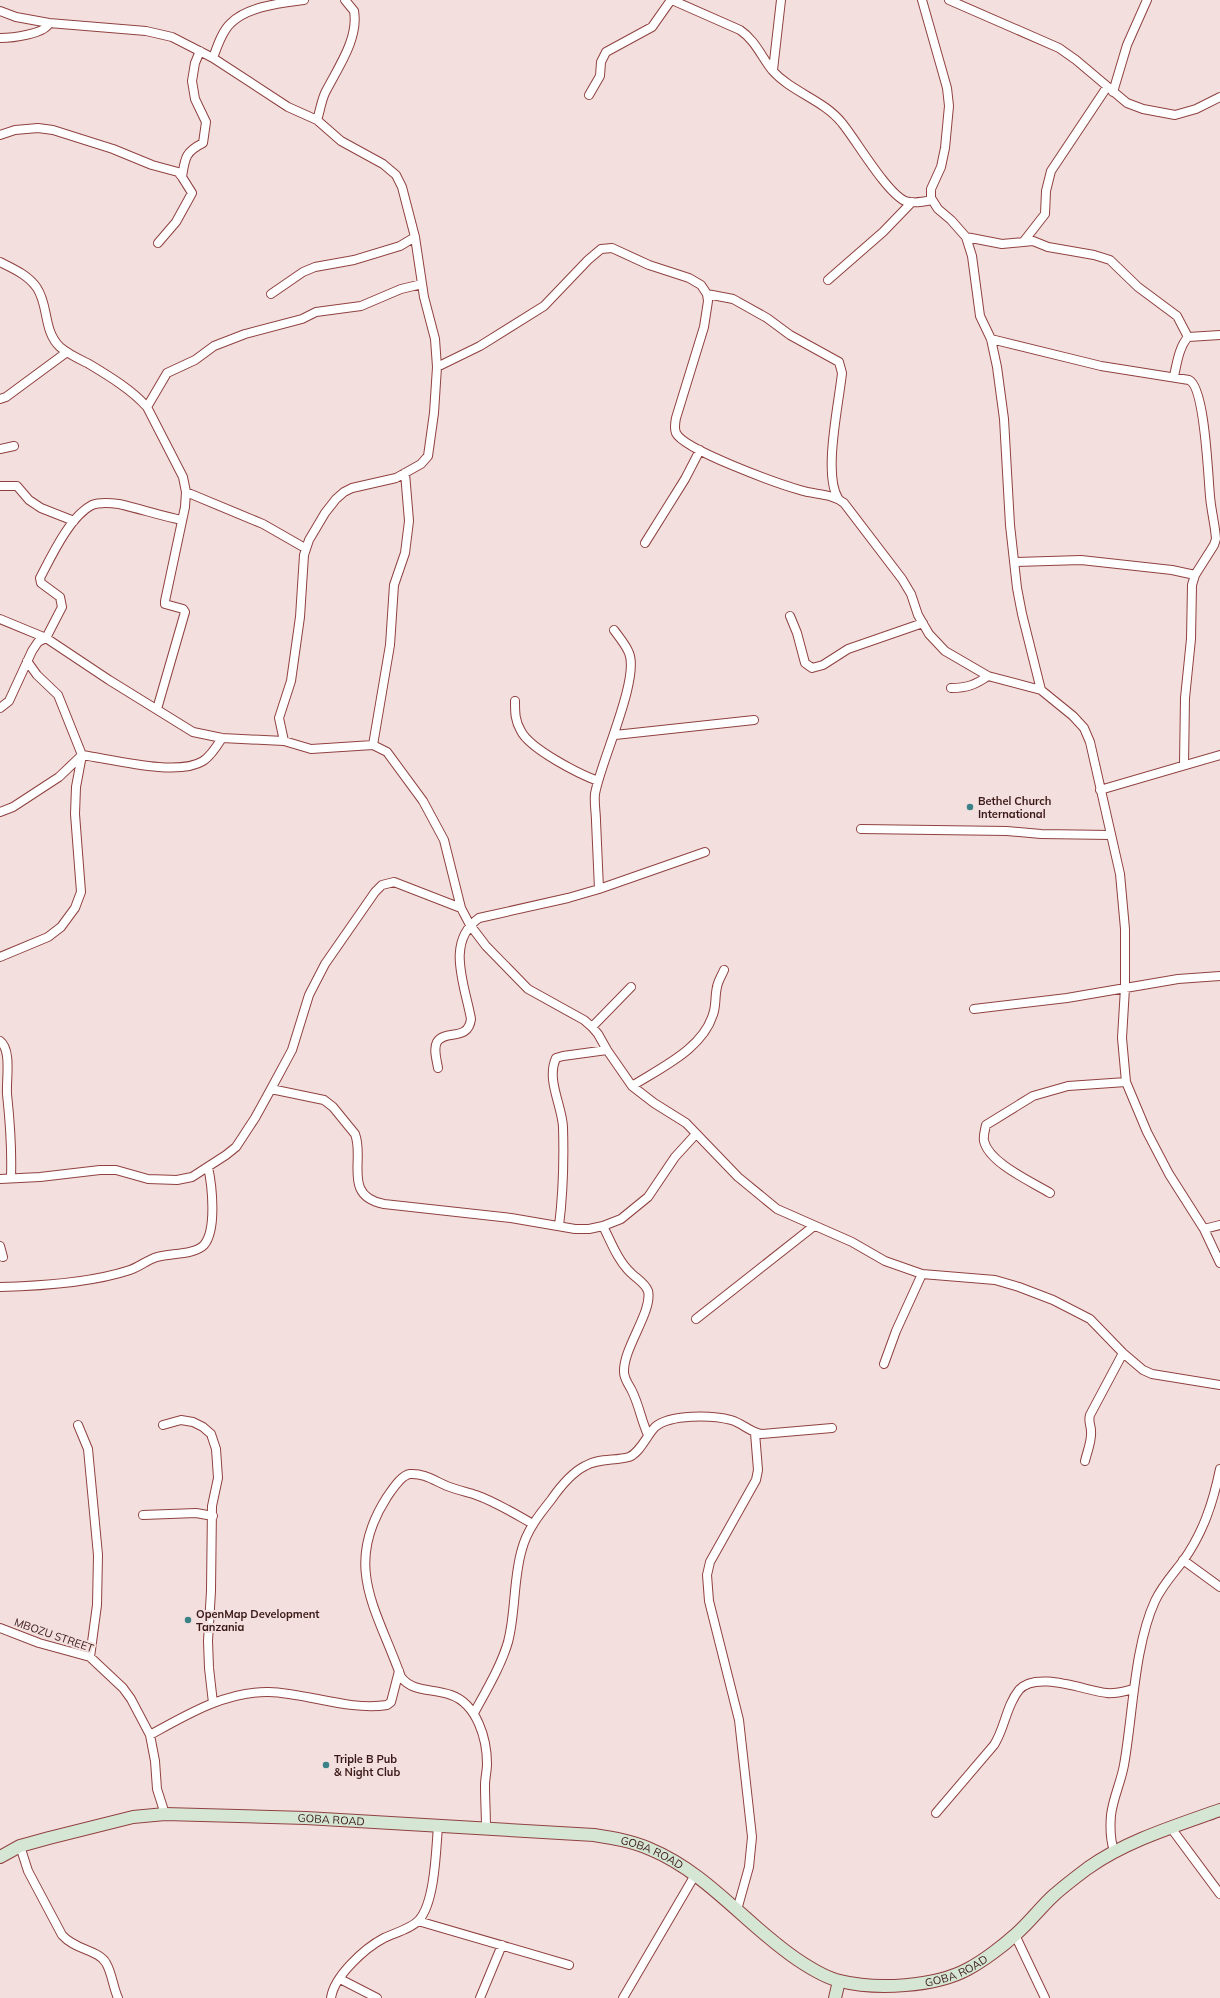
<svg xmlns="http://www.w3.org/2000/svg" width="1220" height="1998" viewBox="0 0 1220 1998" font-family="Mulish,sans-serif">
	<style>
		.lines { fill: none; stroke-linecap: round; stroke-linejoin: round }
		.street-casing { stroke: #904140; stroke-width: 10 }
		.secondary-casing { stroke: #904140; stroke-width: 14 }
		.street { stroke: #fff; stroke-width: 8 }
		.secondary { stroke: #d6e6d5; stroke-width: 12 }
		.poi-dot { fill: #3a8288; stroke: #f3e0de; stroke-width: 1.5 }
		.labels { text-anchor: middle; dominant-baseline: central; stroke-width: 4; stroke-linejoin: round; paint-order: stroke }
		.poi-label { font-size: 11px; font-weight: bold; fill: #3b1918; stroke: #f3e0de; text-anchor: start }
		.street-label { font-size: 11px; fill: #3b1918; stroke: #f3e0de }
	</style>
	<rect width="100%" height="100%" fill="#f3e0de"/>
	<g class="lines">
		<g class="street-casing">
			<path id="street" d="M 672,0 L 740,30 C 755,40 761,56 772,70 C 791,92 824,100 842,123 C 856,140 886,192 905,201 C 913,204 923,202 932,200
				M 922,0 L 947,88 L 949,106 L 945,148 L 941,167 L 931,189 L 931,198 L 938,209 L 951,220 L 966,237 L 972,256 L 980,316 L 991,339 L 997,367 L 1004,419 L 1010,525 L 1017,588 L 1022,614 L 1041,690 L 1073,716 L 1084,728 L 1090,742 L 1120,874 L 1125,929 L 1125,988 L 1122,1038 L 1126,1082 L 1147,1132 L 1169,1174 L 1204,1229 L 1220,1263
				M 949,0 L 1059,48 L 1076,60 L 1127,103 L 1143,109 L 1175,115 L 1196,109 L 1220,97
				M 0,11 L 16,17 L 49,23 L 146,31 L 172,37 L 213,58 L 288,107 L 317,120 L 341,141 L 383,164 L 396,175 L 402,187 L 415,237 L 424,297 L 435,339 L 437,367 L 434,413 L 428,456 L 421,464 L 396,478 L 352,488 L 344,492 L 336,499 L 325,513 L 309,540 L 304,555 L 300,617 L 291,681 L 279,718 L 284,741
				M 0,38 C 11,38 46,34 49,23
				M 213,58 C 217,47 222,31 231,23 C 248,6 282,3 304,0
				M 773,70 L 781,0
				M 1113,92 L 1127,45 L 1147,0
				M 589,95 L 600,76 L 601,62 L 606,52 L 652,27 L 671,0
				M 317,120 C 320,111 321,102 325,93 C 337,69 359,39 354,11 L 345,0
				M 0,135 L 15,130 L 38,128 L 53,130 L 113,149 L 152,165 L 178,172 L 182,177
				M 966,237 L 1002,244 L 1033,241 L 1048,247 L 1094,255 L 1110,260 L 1138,287 L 1177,316 L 1188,337
				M 1024,241 L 1045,214 L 1046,191 L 1051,171 L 1107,87
				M 158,243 L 176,222 L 192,193 L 182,177 C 185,158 185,152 203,143 L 206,122 L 195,99 L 192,81 L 195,63 L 200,51
				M 0,262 C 14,269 28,275 37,288 C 49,306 43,331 60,347 C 68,354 79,359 89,364 C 109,376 132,390 147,407 L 183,477 L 186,492 L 185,507 L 165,601 L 165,604 L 183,609 L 185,612 L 157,709
				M 828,280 L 883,232 L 912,202
				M 271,294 L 303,272 L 315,267 L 354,260 L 400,246 L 415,237
				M 707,294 L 733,299 L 767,318 L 790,335 L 839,362 L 842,373 C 839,403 823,474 838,498
				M 991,339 L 1101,366 L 1189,380 C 1205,387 1208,476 1210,496 C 1211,510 1215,524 1216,539 L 1214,545 L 1195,575 L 1192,585 L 1191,639 L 1185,698 L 1184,765
				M 437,367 L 480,346 L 544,306 L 588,260 L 601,249 L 612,248 L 649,265 L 689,278 L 701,285 L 707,294 L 708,301 L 704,327 L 676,418 C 675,423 674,428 676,433 C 684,450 779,484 800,490 C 815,495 831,493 844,503 L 902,579 L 911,594 L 918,615 L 929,634 L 945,651 L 988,676 L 1041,690
				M 1174,376 C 1177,363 1179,347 1188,337 L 1220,335
				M 0,399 L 6,397 L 67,352
				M 147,407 L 167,373 L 195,360 L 214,346 L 245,334 L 302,319 L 316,312 L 361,306 L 401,289 L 422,284
				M 0,449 L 14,446
				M 0,486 L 17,486 L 29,500 L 41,508 L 74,521
				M 186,492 L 263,524 L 305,548
				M 645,543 L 685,479 L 700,450
				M 1014,562 L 1081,560 L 1172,570 L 1195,575
				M 790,616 L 797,633 L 805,663 L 812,668 L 823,665 L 848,649 L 923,623
				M 0,619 L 46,638 L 109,680 L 193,732 L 222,738 L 284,741 L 311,749 L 373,745 L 387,752 L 423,801 L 444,840 L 461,908 L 470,925 L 486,946 L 528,989 L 584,1020 L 592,1027 L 598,1034 L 607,1050 L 632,1086 L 654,1103 L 686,1123 L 738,1177 L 777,1209 L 852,1242 L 885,1261 L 922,1274 L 995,1280 L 1019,1287 L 1053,1300 L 1090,1319 L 1123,1353 L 1143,1370 L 1152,1374 L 1220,1385
				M 951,688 C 967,688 975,685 988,676
				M 515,701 C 515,713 515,721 521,731 C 530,749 579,774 598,781
				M 0,708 L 9,701 L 32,651 L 38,642 L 46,638 L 62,607 L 60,597 L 41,583 L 40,578 C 51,557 70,516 92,505 C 100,502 111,503 119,504 C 141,509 161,516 182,520
				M 615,735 L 754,720
				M 373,745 L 390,645 L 394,585 L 405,553 L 409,521 L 405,473
				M 1100,790 L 1220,755
				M 0,812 L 13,807 L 59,777 L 82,755 C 111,759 178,777 203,761 C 211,756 217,746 222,738
				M 861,829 L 1007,831 L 1041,834 L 1111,835
				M 599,889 L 705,852
				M 0,957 L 48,937 L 61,927 L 75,908 L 81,892 L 75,814 L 76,787 L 82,755 L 58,695 L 37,675 L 27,661
				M 974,1009 L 1067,998 L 1178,979 L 1220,976
				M 592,1027 L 631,987
				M 0,1041 C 12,1050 6,1080 7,1094 C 10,1122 12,1149 11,1177
				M 438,1068 C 437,1061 433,1049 437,1042 C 445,1029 468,1042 471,1019 C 465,985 445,942 479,918 L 568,898 L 599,889 C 598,866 597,844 596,821 C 596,813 594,803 595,794 C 600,763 640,679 629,653 C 626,645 619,637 614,630
				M 632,1086 C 662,1067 705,1048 714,1011 C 716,1003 715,995 717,987 C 718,981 722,975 724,970
				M 271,1089 L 324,1100 L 333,1107 L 355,1134 C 365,1159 342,1196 384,1204 L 511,1218 L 575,1229 L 589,1229 L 603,1226 L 621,1219 L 648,1197 L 675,1157 L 696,1134
				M 0,1179 L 40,1177 L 100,1170 L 116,1170 L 148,1179 L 177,1180 L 192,1177 L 226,1155 L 236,1147 L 255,1118 L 271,1089 L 292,1050 L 309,995 L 325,964 L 375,892 L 382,885 L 394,882 L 461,908
				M 1050,1193 C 1032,1182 989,1163 984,1141 C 983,1136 985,1130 986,1125 L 1033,1096 L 1068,1086 L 1126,1082
				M 559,1226 C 563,1194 564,1160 563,1127 C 562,1105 546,1080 556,1058 L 563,1056 L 607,1050
				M 603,1226 C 611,1242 618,1261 631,1273 C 637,1279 645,1283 648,1291 C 653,1311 623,1348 624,1372 C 624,1378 628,1384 631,1389 C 639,1404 641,1420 648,1435
				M 1204,1229 L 1220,1225
				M 0,1246 L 3,1257
				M 0,1287 C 41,1286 91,1283 130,1270 C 139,1267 147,1260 157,1257 C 171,1253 194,1255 204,1245 C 217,1230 212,1185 208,1167
				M 696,1319 L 814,1226
				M 884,1364 L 896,1331 L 922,1274
				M 78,1425 L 88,1449 L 98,1555 L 97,1605 L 90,1657
				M 163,1425 L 181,1420 L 193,1422 L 203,1427 L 211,1434 L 216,1449 L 218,1478 L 212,1506 L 211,1591 L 208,1641 L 209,1668 L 213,1703
				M 1085,1461 C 1087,1452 1092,1441 1091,1431 C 1091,1425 1088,1422 1090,1415 L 1123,1353
				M 143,1515 L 196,1513 L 213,1516
				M 1183,1560 L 1220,1587
				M 0,1628 L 39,1643 L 90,1657 L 123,1688 L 131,1699 L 150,1735 L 155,1761 L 157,1789 L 165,1814
				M 474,1713 C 486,1691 501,1666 508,1642 C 516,1611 513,1579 522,1549 C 527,1530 539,1515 551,1500 C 560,1487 571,1473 585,1466 C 598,1458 615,1461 629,1457 C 640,1453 647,1435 655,1427 C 670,1414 712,1415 731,1420 C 742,1423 750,1432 761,1434 L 832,1428
				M 150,1735 C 186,1715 226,1691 269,1692 C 307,1693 349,1711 387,1705 L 391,1702 L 399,1671
				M 936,1813 L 994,1745 C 1005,1728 1006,1706 1019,1690 C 1036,1670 1086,1691 1107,1693 C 1117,1694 1125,1691 1134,1689
				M 486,1828 C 486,1814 485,1800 485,1785 C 485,1778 487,1771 487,1764 C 487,1739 477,1704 451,1695 C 433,1688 413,1693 401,1677 C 377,1609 342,1567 387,1497 C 392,1490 401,1475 410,1474 C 424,1473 435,1481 447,1486 C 457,1490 467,1492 476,1495 C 496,1502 515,1514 533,1524
				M 1171,1828 L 1220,1894
				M 20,1846 L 28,1871 L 62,1935 C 75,1950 99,1950 106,1963 C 112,1973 113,1987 118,1998
				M 1114,1851 C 1110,1839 1110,1827 1111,1815 C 1113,1798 1121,1782 1124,1765 C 1133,1715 1134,1647 1155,1601 C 1162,1586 1173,1574 1183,1561 C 1203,1533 1213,1503 1220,1469
				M 737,1910 L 749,1867 L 752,1837 L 739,1720 L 709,1601 L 707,1575 L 710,1562 L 756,1480 L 758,1470 L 755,1433
				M 418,1921 L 569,1965
				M 1015,1935 L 1045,1998
				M 340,1979 L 377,1998
				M 331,1998 C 334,1976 365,1948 384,1938 C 394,1933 411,1929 419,1920 C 435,1902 436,1850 438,1826
				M 480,1998 L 502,1945
				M 623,1998 L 695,1875"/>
		</g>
		<g class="secondary-casing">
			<g id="secondary">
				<path id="s1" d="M 0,1857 L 20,1846 L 49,1838 L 133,1817 L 165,1814 L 306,1818 L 594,1835 C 613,1838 632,1841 650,1849 C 708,1873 747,1926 798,1960 C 810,1968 826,1978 840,1981 C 876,1990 935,1987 968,1969 C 983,1961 1003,1946 1015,1935 C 1029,1923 1040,1908 1053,1896 C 1064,1886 1076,1877 1088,1868 C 1126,1841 1175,1826 1220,1810"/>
				<path d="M 835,1998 L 839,1981"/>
			</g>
		</g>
		<use href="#street" class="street"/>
		<use href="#secondary" class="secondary"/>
	</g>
	<g class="poi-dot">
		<circle cx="970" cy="807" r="4"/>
		<circle cx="188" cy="1620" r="4"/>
		<circle cx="326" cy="1765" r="4"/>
	</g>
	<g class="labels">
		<g class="poi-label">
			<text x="978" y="801">Bethel Church<tspan x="978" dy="13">International</tspan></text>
			<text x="196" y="1614">OpenMap Development<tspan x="196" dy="13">Tanzania</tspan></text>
			<text x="334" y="1759">Triple B Pub<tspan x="334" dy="13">&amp; Night Club</tspan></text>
		</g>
		<g class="street-label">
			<text transform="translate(54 1635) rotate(19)">MBOZU STREET</text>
			<text stroke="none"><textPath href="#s1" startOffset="338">GOBA ROAD</textPath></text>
			<text stroke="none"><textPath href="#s1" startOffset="662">GOBA ROAD</textPath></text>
			<text stroke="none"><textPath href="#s1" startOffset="1011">GOBA ROAD</textPath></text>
		</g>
	</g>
</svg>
